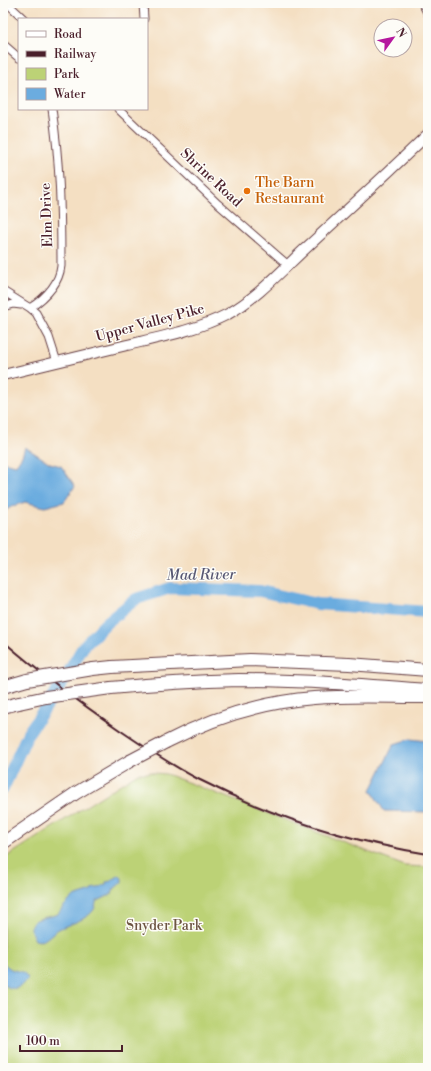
<svg xmlns="http://www.w3.org/2000/svg" width="431" height="1071" viewBox="0 0 431 1071" font-family="'Libre Bodoni',serif">
	<style>
		.green { fill: #bcd276; stroke: #837850 }
		.water { fill: #6bacdf; stroke: #5a6685 }
		.lines { fill: none; stroke-linecap: round; stroke-linejoin: round }
		.river { stroke: #6bacdf; stroke-width: 12 }
		.street-casing { stroke: #643c42; stroke-width: 9 }
		.secondary-casing { stroke: #643c42; stroke-width: 12 }
		.highway-casing { stroke: #643c42; stroke-width: 14 }
		.street { stroke: #fff; stroke-width: 7 }
		.secondary { stroke: #fff; stroke-width: 10 }
		.highway { stroke: #fff; stroke-width: 12 }
		.rail { stroke: #4a1f2b; stroke-width: 2 }
		.highway-bridge-casing { stroke: #643c42; stroke-width: 14; stroke-linecap: butt }
		.highway-bridge { stroke: #fff; stroke-width: 12 }
		.food-dot { fill: #e8710a; stroke: #fdfcf7; stroke-width: 1.5 }
		.labels { text-anchor: middle; dominant-baseline: central; stroke-width: 3; stroke-linejoin: round; paint-order: stroke }
		.street-label { font-size: 14px; fill: #4a1f2b; stroke: #fdfcf7 }
		.food-label { font-size: 14px; fill: #c56008; stroke: #fdfcf7; text-anchor: start }
		.park-label { font-size: 14px; fill: #6c5542; stroke: #fdfcf7 }
		.water-label { font-size: 15px; font-style: italic; fill: #575773; stroke: #fdfcf7 }
	</style>
	<rect width="100%" height="100%" fill="#fdfcf7"/>
	<filter id="ink" filterUnits="userSpaceOnUse"><feTurbulence type="fractalNoise" baseFrequency=".025" numOctaves="2"/><feDisplacementMap in="SourceGraphic" scale="8" xChannelSelector="R" yChannelSelector="G"/><feConvolveMatrix kernelMatrix="1 2 1 2 8 2 1 2 1" color-interpolation-filters="sRGB"/></filter>
	<filter id="wash" filterUnits="userSpaceOnUse"><feTurbulence type="fractalNoise" baseFrequency=".012" numOctaves="4" result="noise"/><feDisplacementMap in="SourceGraphic" scale="16" xChannelSelector="R" yChannelSelector="G"/><feGaussianBlur stdDeviation="0.9" result="paint"/><feColorMatrix in="noise" values="0 0 0 0 0 0 0 0 0 0 0 0 0 0 0 0 0 1.4 0 .05"/><feComposite in="paint" operator="in"/></filter>
	<g filter="url(#wash)">
		<rect width="100%" height="100%" fill="#f4dfc2"/>
		<path class="green" d="M 150,772 L 154,773 L 166,774 L 405,866 L 428,867 L 428,1068 L 3,1068 L 3,859 L 138,773 L 148,773 Z"/>
		<path class="water" d="M 25,447 L 50,463 L 61,466 L 75,486 L 64,502 L 45,507 L 25,502 L 11,507 L 3,512 L 3,462 L 16,465 L 22,456 Z
			M 410,739 L 428,741 L 428,812 L 384,811 L 371,790 L 394,744 Z
			M 118,876 L 120,876 L 122,878 L 122,882 L 114,889 L 112,894 L 96,902 C 96,918 71,923 59,929 C 50,933 46,944 35,940 C 21,916 46,919 58,914 L 63,907 L 73,897 L 92,891 L 94,888 L 98,888 L 106,884 L 106,882 L 111,881 Z
			M 3,962 C 5,965 8,967 11,969 C 18,972 25,970 28,979 C 19,989 14,992 3,984 Z"/>
		<g class="lines">
			<path class="river" d="M 3,789 L 28,733 L 63,682 L 83,647 L 106,623 L 136,599 L 170,588 L 260,591 L 317,604 L 428,612"/>
		</g>
	</g>
	<g filter="url(#ink)">
		<g class="lines">
			<g class="street-casing">
				<path id="street" d="M 7,3 L 24,19
					M 143,3 L 144,19
					M 422,3 L 428,14
					M 3,44 L 19,58
					M 118,109 L 218,204 L 288,265
					M 3,291 L 30,308 L 36,313 L 49,337 L 57,362
					M 3,307 L 13,304 L 21,305
					M 30,308 C 45,298 59,285 61,266 C 61,214 60,161 52,109"/>
			</g>
			<g class="secondary-casing">
				<path id="secondary" d="M 3,375 C 44,365 85,355 127,345 C 161,337 197,330 228,314 C 258,297 281,271 306,248 C 347,210 388,173 428,134"/>
			</g>
			<g class="highway-casing">
				<path id="highway" d="M 112,667 L 250,660 L 349,664 L 428,670
					M 3,687 L 27,680
					M 111,688 C 153,684 196,681 239,680 C 302,680 365,685 428,690
					M 3,707 L 19,703
					M 166,742 C 212,718 262,702 314,698 C 352,695 390,697 427,697
					M 3,843 L 76,793 L 130,761"/>
			</g>
			<use href="#street" class="street"/>
			<use href="#secondary" class="secondary"/>
			<use href="#highway" class="highway"/>
			<path class="rail" d="M 3,641 C 41,674 80,703 121,731 C 146,748 171,765 198,779 C 270,816 349,841 428,854"/>
			<g class="highway-bridge-casing">
				<path id="highway-bridge" d="M 27,680 L 93,669 L 112,667
					M 19,703 L 46,697 L 111,688
					M 130,761 L 166,742"/>
			</g>
			<use href="#highway-bridge" class="highway-bridge"/>
		</g>
	</g>
	<circle class="food-dot" cx="247" cy="191" r="4"/>
	<g class="labels">
		<g class="street-label">
			<text transform="translate(211 178) rotate(43)">Shrine Road</text>
			<text transform="translate(47 215) rotate(-92)">Elm Drive</text>
			<text transform="translate(150 323) rotate(-15)">Upper Valley Pike</text>
		</g>
		<g class="food-label">
			<text x="255" y="183">The Barn<tspan x="255" dy="16">Restaurant</tspan></text>
		</g>
		<g class="park-label">
			<text x="164" y="926">Snyder Park</text>
		</g>
		<g class="water-label">
			<text transform="translate(201 575) rotate(-1)">Mad River</text>
		</g>
	</g>
	<rect width="431" height="1071" fill="none" stroke="#fdfcf7" stroke-width="16"/>
	<rect x="18" y="18" width="130" height="92" fill="#fdfcf7" stroke="#b5a4a5"/>
	<rect x="26" y="31" width="20" height="6" fill="#ffffff" stroke="#b5a4a5"/>
	<text x="54" y="38" font-size="12" fill="#4a1f2b">Road</text>
	<rect x="26" y="51" width="20" height="6" fill="#4a1f2b" stroke="#b5a4a5"/>
	<text x="54" y="58" font-size="12" fill="#4a1f2b">Railway</text>
	<rect x="26" y="68" width="20" height="12" fill="#bcd276" stroke="#b5a4a5"/>
	<text x="54" y="78" font-size="12" fill="#4a1f2b">Park</text>
	<rect x="26" y="88" width="20" height="12" fill="#6bacdf" stroke="#b5a4a5"/>
	<text x="54" y="98" font-size="12" fill="#4a1f2b">Water</text>
	<g transform="translate(393 38) rotate(57)"><circle r="19" fill="#fdfcf7" stroke="#b5a4a5"/>
	<path d="M0-3L7 15L0 10L-7 15Z" fill="#b5179e"/>
	<text y="-6" font-size="11" font-weight="bold" text-anchor="middle" fill="#4a1f2b">N</text>
	</g>
	<path d="M20 1045v6h102v-6" fill="none" stroke="#4a1f2b" stroke-width="2"/>
	<text x="26" y="1045" font-size="12" fill="#4a1f2b" stroke="#fdfcf7" stroke-width="3" paint-order="stroke">100 m</text>
</svg>
